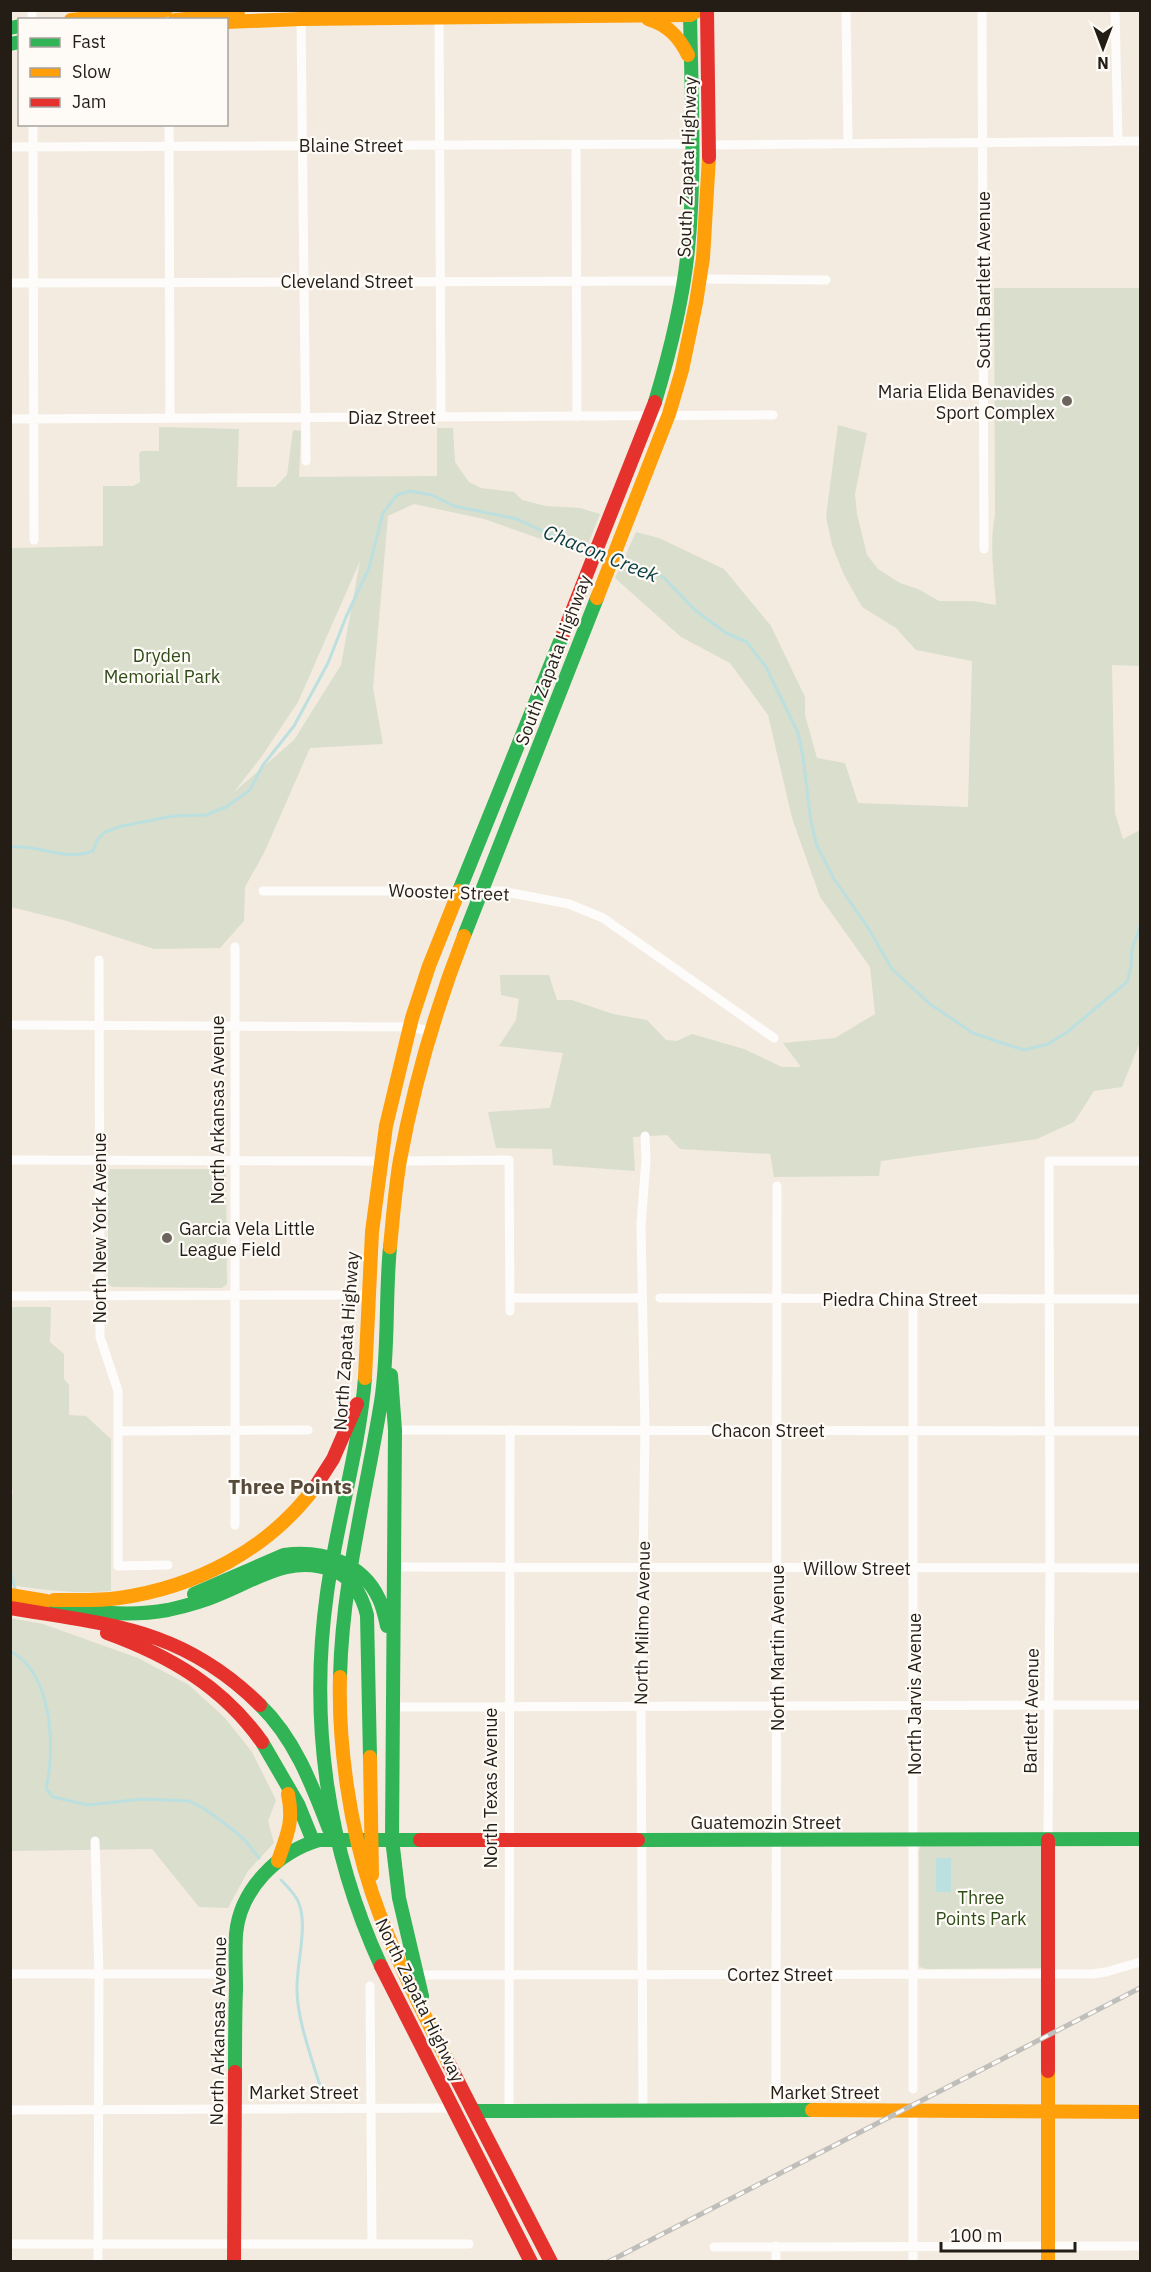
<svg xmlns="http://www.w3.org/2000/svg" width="1151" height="2272" viewBox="0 0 1151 2272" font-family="'IBM Plex Sans',sans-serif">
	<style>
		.green { fill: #dadecd; fill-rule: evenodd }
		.water { fill: #bcdfdf }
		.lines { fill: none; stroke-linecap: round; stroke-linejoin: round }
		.stream { stroke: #bcdfdf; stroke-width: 3 }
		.street { stroke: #fdfcfa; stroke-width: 9 }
		.fast { stroke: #30b455; stroke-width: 14 }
		.slow { stroke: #ff9f0a; stroke-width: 14 }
		.jam { stroke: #e5322d; stroke-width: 14 }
		.rail-casing { stroke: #c0bebb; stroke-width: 5 }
		.rail { stroke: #fefbf7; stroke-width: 3; stroke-dasharray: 9; stroke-linecap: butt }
		.poi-dot { fill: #6c655d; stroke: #fefbf7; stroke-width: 2 }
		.labels { text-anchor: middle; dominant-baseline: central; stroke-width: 4.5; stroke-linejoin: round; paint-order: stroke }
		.street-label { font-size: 18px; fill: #231d16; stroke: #fefbf7 }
		.poi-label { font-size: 18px; fill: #231d16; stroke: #fefbf7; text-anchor: end }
		.park-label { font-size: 18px; fill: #2f4c18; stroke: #fefbf7 }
		.water-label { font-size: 20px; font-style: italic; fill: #0a3d41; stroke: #fefbf7 }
		.quarter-label { font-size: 21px; font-weight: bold; fill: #574a39; stroke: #fefbf7 }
	</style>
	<rect width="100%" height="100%" fill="#f3ebe0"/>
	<path class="green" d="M 994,288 L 1140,288 L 1140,666 L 1112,665 L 1115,813 L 1123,839 L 1140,830 L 1140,1042 L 1122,1087 L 1094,1091 L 1074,1122 L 1037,1139 L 881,1161 L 879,1176 L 774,1177 L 770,1154 L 680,1149 L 667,1135 L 633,1137 L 635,1171 L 553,1165 L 552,1149 L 496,1148 L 488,1112 L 550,1108 L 563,1053 L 499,1046 L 516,1020 L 519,999 L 501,995 L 500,975 L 549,975 L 557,1000 L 572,1000 L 613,1014 L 647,1020 L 666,1040 L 677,1041 L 692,1034 L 744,1049 L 782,1067 L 801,1067 L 783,1043 L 835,1038 L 875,1014 L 870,967 L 820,897 L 792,818 L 768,715 L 730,663 L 681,637 L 615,578 L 636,532 L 659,538 L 724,569 L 771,626 L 805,697 L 805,715 L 817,758 L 845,763 L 858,803 L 968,807 L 972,661 L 916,650 L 896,628 L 862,607 L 843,573 L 832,545 L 826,517 L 838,425 L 867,433 L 855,494 L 857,514 L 867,555 L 878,569 L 900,583 L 918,589 L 939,601 L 973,601 L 996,605 C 994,574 989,546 995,515 Z
		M 159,427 L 239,429 L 237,487 L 275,487 L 287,475 L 293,430 L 301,431 L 299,477 L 437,476 L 437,428 L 453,428 L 455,462 L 469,482 L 481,488 L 514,492 L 522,500 L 546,506 L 580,508 L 600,514 L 584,554 L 484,519 L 414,504 L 388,516 L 373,688 L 383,744 L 310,748 L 264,853 L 245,887 L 244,921 L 220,948 L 154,949 L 67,921 L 11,907 L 11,548 L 103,546 L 103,486 L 133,486 L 140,482 L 139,454 L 141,451 L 159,451 ZM 360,561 L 341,665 L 294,740 L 234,792 L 262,756 L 298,702 Z
		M 110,1169 L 223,1169 L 226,1172 L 227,1284 L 222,1288 L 112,1287 L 108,1284 L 108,1174 Z
		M 10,1307 L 51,1307 L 50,1342 L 64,1354 L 64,1379 L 69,1385 L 69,1415 L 86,1416 L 111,1439 L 111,1591 C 77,1594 44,1590 11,1585 L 10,1505 L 13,1492 L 10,1484 Z
		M 10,1618 L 43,1624 L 138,1658 L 189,1685 L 225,1718 L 252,1752 L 276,1800 L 268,1821 L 274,1843 L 248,1871 L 228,1908 L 199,1907 L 152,1849 L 11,1851 Z
		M 921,1846 L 1041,1847 L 1041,1968 L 927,1969 L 919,1967 L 919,1850 Z"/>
	<path class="water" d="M 936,1858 L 951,1858 L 951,1892 L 936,1892 Z"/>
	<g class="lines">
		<path class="stream" d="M 619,557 L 663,577 L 695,610 L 726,633 L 747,642 L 766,667 L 798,733 L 803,757 L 811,822 L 817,846 L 834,879 L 867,926 L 892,969 L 930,1004 L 973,1033 L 1002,1043 L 1024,1050 L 1048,1044 L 1066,1033 L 1127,982 L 1131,966 L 1132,949 L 1140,926
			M 10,847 C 39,844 65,862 93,851 L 98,839 L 105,832 L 122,826 L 173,816 L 206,815 L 226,807 L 250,790 L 263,765 L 294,726 L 328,663 L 346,617 L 369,568 L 383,513 L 397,495 L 410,491 L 432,495 L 454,506 L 517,519 L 553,536 L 593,548
			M 10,1570 L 16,1592
			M 10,1651 C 52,1672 56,1748 46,1788 L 53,1797 L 88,1805 L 142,1799 L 189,1801 L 203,1808 L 223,1822 L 245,1840 L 259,1858
			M 281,1880 C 288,1887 294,1893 298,1901 C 309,1925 296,1964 297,1990 C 297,2022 315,2067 324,2099"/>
		<path class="street" d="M 32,10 L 32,20
			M 846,10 L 848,143
			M 982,10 L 984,549
			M 1115,10 L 1118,141
			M 439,18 L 441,417
			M 301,19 L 306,461
			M 33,124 L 34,540
			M 169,124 L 170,418
			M 576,145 L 577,417
			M 708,145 L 1140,141
			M 10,147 L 691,144
			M 701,279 L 826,280
			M 10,283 L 683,281
			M 10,419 L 773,415
			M 263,891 L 501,891 L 569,904 L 603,918 L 774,1038
			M 235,947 L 235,1525
			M 99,960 L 100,1337 L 118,1391 L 118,1566 L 168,1565
			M 10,1025 L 410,1027 L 431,1031
			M 10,1160 L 380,1161
			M 400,1161 L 509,1160 L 510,1311
			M 10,1296 L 368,1295
			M 510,1298 L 641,1298
			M 660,1298 L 1140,1299
			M 913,1299 L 913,2089
			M 395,1430 L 1140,1431
			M 119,1431 L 308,1430
			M 393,1567 L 1140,1568
			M 393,1707 L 1140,1705
			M 1048,1840 L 1050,1568 L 1049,1161 L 1140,1161
			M 95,1841 L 99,1974 L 98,2262
			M 10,1974 L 234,1974
			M 418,1975 L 1092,1974 L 1106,1972 L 1140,1962
			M 370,1986 L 372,2244
			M 10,2110 L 453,2108
			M 509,2110 L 510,1430
			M 643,2110 L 641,1706 L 645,1430 L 641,1225 L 646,1160 L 645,1136
			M 776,2110 L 777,1186
			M 10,2244 L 469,2244
			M 776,2246 L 776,2262
			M 714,2247 L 1140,2246
			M 913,2262 L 913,2110"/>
		<path class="fast" d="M 10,28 L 20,26
			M 10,44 L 20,42
			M 655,402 C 670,352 683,301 688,249 C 696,170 691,89 690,10
			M 459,891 L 563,634
			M 464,936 L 597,598
			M 391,1375 L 395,1430 L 392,1839 L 399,1898 L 422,1996
			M 365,1378 C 359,1451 337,1521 327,1593 C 309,1721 327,1849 381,1966
			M 194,1594 L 284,1555 C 322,1550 362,1562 379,1599 C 383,1607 385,1617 387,1626
			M 37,1600 C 80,1612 123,1618 168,1610 C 186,1606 204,1601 220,1594 C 257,1579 292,1554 332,1570 C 352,1577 362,1595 367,1615 L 370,1757
			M 340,1677 C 342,1584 366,1494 381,1402 C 389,1351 385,1298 390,1247
			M 260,1705 C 295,1739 312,1785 329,1829
			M 262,1742 L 298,1804 L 313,1841
			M 638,1840 L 1140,1839
			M 235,2072 C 235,2044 235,2017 236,1989 C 236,1971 235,1953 236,1934 C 240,1889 278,1852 319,1840 L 420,1840
			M 474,2111 L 812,2110"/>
		<path class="slow" d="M 648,19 C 668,25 679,37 688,55
			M 71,20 L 166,10
			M 175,20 L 238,14
			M 226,22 L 301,19 L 690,15 L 698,10
			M 597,598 L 669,414 L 682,370 L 696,303 L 703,258 L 709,157
			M 390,1247 C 393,1218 395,1189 400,1160 C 414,1084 436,1008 464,936
			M 365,1378 L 372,1232 L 386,1126 L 412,1018 L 429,966 L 459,891
			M 10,1595 L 46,1601
			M 54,1600 C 76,1600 97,1601 119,1598 C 196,1587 268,1550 315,1487
			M 340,1677 C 338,1745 350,1828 372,1893 C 392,1952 421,2009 449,2064
			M 370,1757 L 372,1875
			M 278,1861 C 287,1835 294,1822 288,1794
			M 1048,2071 L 1048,2262
			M 812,2110 L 1140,2112"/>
		<path class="jam" d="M 707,10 L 709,157
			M 563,634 L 655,402
			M 315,1487 L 333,1459 L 357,1404
			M 10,1608 C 111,1625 182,1628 260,1705
			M 107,1633 C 170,1656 223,1687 262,1742
			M 420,1840 L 638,1840
			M 1048,1840 L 1048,2071
			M 381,1966 L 531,2262
			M 449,2064 L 551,2262
			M 234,2262 L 235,2072"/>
		<g class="rail-casing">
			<path id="rail" d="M 608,2262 L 1140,1988"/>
		</g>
		<use href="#rail" class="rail"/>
	</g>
	<g class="poi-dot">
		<circle cx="1067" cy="401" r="6"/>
		<circle cx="167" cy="1238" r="6"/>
	</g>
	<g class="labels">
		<g class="street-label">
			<text x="351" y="145">Blaine Street</text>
			<text transform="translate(687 167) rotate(-88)">South Zapata Highway</text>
			<text transform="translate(983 280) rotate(-90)">South Bartlett Avenue</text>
			<text x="347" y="281">Cleveland Street</text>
			<text x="392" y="417">Diaz Street</text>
			<text transform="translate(553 660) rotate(-69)">South Zapata Highway</text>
			<text transform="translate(449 892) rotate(2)">Wooster Street</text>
			<text transform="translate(217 1110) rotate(-90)">North Arkansas Avenue</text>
			<text transform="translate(99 1228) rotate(-90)">North New York Avenue</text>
			<text x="900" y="1299">Piedra China Street</text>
			<text transform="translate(346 1341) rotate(-86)">North Zapata Highway</text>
			<text x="768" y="1430">Chacon Street</text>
			<text x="857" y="1568">Willow Street</text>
			<text transform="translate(642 1623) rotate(-89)">North Milmo Avenue</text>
			<text transform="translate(777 1648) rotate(-90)">North Martin Avenue</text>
			<text transform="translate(914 1694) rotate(-90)">North Jarvis Avenue</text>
			<text transform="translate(1031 1711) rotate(-89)">Bartlett Avenue</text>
			<text transform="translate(490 1788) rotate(-90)">North Texas Avenue</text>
			<text x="766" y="1822">Guatemozin Street</text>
			<text x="780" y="1974">Cortez Street</text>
			<text transform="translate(420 2000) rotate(64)">North Zapata Highway</text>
			<text transform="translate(218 2031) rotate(-89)">North Arkansas Avenue</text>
			<text x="304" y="2092">Market Street</text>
			<text x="825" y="2092">Market Street</text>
		</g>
		<g class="poi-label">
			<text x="1055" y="391">Maria Elida Benavides<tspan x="1055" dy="21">Sport Complex</tspan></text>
			<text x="179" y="1228" text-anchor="start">Garcia Vela Little<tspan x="179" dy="21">League Field</tspan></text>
		</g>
		<g class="park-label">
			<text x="162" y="655">Dryden<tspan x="162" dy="21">Memorial Park</tspan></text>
			<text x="981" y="1897">Three<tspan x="981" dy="21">Points Park</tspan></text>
		</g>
		<g class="water-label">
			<text transform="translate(601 553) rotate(22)">Chacon Creek</text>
		</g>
		<g class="quarter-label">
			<text x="290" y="1486">Three Points</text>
		</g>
	</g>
	<rect width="1151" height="2272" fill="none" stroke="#231d16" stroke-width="24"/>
	<rect x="18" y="18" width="210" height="108" fill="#fefbf7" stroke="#a6a29d" stroke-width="1.5"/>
	<rect x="30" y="38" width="30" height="9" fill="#30b455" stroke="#a6a29d" stroke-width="1.5"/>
	<text x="72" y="48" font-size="18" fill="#231d16">Fast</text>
	<rect x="30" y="68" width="30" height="9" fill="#ff9f0a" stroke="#a6a29d" stroke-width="1.5"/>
	<text x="72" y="78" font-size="18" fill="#231d16">Slow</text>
	<rect x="30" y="98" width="30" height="9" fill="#e5322d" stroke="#a6a29d" stroke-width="1.5"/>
	<text x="72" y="108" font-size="18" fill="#231d16">Jam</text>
	<g transform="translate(1103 48) rotate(180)" stroke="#fefbf7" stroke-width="4.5" paint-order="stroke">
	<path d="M0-4.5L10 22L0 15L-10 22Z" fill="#231d16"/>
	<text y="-9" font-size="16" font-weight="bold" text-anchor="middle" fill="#231d16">N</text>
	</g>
	<path d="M941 2242v9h134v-9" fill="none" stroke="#231d16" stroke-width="3"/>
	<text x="950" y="2242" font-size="18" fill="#231d16" stroke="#fefbf7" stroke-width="4.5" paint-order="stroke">100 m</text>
</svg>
